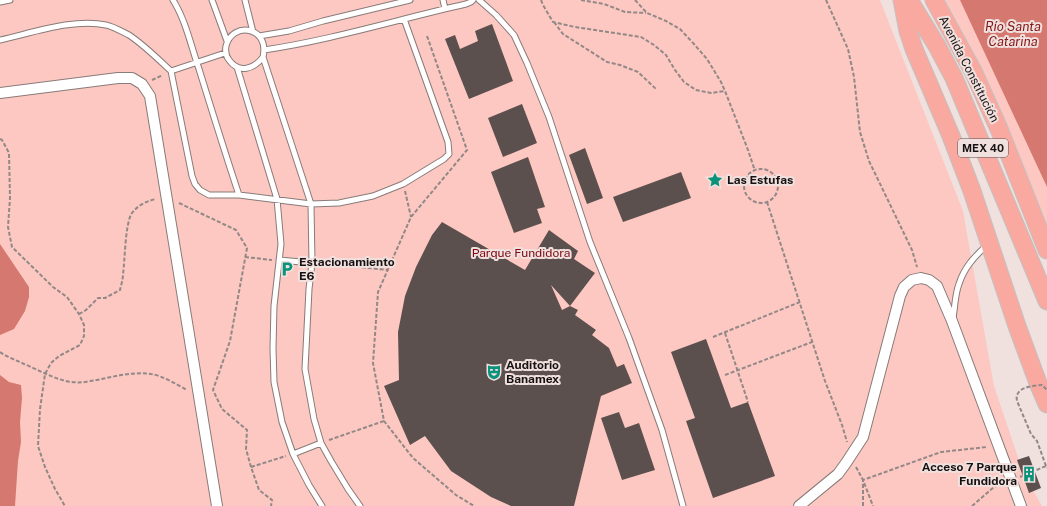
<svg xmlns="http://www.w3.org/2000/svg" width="1047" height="506" viewBox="0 0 1047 506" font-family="'Public Sans',sans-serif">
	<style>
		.green { fill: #fdc8c1 }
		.water { fill: #d57970 }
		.building { fill: #5c504e; fill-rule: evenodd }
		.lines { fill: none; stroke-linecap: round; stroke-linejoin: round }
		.lane-casing { stroke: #887b79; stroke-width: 7 }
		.street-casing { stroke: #887b79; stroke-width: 12 }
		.highway-casing { stroke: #c3c1c1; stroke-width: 19 }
		.path { stroke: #928887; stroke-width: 2; stroke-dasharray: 4 2; stroke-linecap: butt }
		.lane { stroke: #fff; stroke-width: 5 }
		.street { stroke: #fff; stroke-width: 10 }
		.highway { stroke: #f9a9a0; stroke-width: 17 }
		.path-bridge { stroke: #928887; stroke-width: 2; stroke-dasharray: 4 2; stroke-linecap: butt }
		.labels { text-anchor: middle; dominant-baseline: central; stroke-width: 4; stroke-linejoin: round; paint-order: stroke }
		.shield { fill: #f0e1df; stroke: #585050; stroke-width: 1 }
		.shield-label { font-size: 11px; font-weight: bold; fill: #171212 }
		.street-label { font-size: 12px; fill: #171212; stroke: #f0e1df }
		.poi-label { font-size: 12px; font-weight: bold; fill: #171212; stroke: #f0e1df; text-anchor: start }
		.park-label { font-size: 12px; fill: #7d080f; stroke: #f0e1df }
		.water-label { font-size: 13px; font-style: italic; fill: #861617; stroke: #f0e1df }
	</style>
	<rect width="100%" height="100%" fill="#f0e1df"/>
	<path class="green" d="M 0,0 L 880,0 L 963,211 L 994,386 L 1023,472 L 1042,506 L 0,506 Z
		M 944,0 L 1047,0 L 1047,230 C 1017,150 986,75 944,0 Z"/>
	<path class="water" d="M 960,0 L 1047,0 L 1047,187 Z
		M 0,244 L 29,287 L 29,297 L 25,311 L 14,329 L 0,335 Z
		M 0,375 L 9,382 L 21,385 L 22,398 L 20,422 L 21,442 L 18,461 L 15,506 L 0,506 Z"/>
	<path class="building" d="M 492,24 L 513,81 L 469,99 L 445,39 L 455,35 L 460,49 L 478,41 L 475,31 Z
		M 522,104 L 537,143 L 503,157 L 488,118 Z
		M 585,148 L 603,198 L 587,204 L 569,155 Z
		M 528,157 L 545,207 L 537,209 L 542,223 L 514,233 L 491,172 Z
		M 681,172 L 691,198 L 623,222 L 613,197 Z
		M 442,222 L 525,270 L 549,230 L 578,251 L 574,259 L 595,273 L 570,306 L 578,310 L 575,315 L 596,330 L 592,335 L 609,348 L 617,367 L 624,364 L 632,383 L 601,396 L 574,506 L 511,506 L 491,497 L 451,471 L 425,436 L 410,445 L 384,386 L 399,380 L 398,332 L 405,296 L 416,267 L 432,235 ZM 551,285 L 570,306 L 562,310 Z
		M 706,339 L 731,408 L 748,402 L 775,476 L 713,498 L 686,421 L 695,418 L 671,352 Z
		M 619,412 L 625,428 L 639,423 L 655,470 L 622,480 L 601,418 Z
		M 1029,456 L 1041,488 L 1029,493 L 1017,460 Z"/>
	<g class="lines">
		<g class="lane-casing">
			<path id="lane" d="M 173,0 C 186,21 191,46 199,69 C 212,111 225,153 239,195
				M 212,0 L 227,41
				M 245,0 L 253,32
				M 443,0 L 445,9
				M 479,0 L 496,15 L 514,35 L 527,63 L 549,117 L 590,242 L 629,338 L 662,430 L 683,506
				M 0,2 L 10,0
				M 259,36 L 289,31 L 323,21 L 410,0
				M 0,40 C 32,33 74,18 106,25 C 112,26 123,32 129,35 C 144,45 158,59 171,71 L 225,53
				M 264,50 C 332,40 399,19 466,4 L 471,2 L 473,0
				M 263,57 C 254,69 239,74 229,60 C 226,56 225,51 226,46 C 232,21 270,26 263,57 L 311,204 L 312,263 L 309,289 L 305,369 L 314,419 L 321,443 L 331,461 L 348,489 L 360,506
				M 237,67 L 277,199 L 281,244 L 274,306 L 273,348 L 274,382 L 282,422 L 293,454 L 309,485 L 322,506
				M 171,71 L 192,176 L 195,184 L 200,190 L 209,195 L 239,195 L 311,204 L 339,203 L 373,196 L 403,184 L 444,159 L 449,154 L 448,142 L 404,19
				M 279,260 L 312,263
				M 953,318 C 955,307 955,294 959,284 C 964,268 974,257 986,246
				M 293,454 L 321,443"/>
		</g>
		<g class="street-casing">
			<path id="street" d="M 0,93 L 118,78 L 132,78 L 142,84 L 150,96 L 217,506
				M 799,506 L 838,474 L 846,463 L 863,437 L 900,296 L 904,287 L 912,280 L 921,278 L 929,280 L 937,286 L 952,321 L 1021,506"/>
		</g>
		<g class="highway-casing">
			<path id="highway" d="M 902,0 L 908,31 L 914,49 L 951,136 L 972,191 L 1017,326 L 1038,383 L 1047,404
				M 909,0 L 937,46 L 954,78 L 1047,301
				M 934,0 L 973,71 L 999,129 L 1047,250"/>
		</g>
		<path class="path" d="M 541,0 L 543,5 L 553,22 L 575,27 L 641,37 L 654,45 L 666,55 L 675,70 L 684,82 L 696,90 L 711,93 L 725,91
			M 581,0 L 604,4 L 625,12 L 646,13
			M 635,0 L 647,13 L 666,21 L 680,29 L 694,44 L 707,59 L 721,82 L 725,91 L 748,150 L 755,171
			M 826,0 L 848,49 L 854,77 L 860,132 L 869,161 L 912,250 L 917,267
			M 554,22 L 563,34 L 607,62 L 620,65 L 638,72 L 656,89
			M 427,36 L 467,150 L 411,217 L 378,292 L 373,363 L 384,421 L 413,458 L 456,495 L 474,506
			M 152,80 L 163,75
			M 0,139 L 2,140 L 9,153 L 10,198 L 8,227 L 12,247 L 53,287 L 67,297 L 79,314 L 84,325 L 84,336 L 80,345 L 59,356 L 51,363 L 45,374 L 40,409 L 38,446 L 45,467 L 55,489 L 65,506
			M744 186a17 17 0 1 1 34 0a17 17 0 1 1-34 0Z
			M 405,191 L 411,217
			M 767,202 L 825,381 L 842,425 L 847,442
			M 179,203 L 236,230 L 247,248 L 230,341 L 213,390 L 222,409 L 247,430 L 246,449 L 251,467 L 259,490 L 272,500 L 271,506
			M 245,257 L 272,260
			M 320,263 L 388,270
			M 79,314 L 86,310 L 98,298 L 105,298 L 120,290 C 121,285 123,280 123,274 C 125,261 125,223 132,213 C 138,205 147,201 156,199
			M 725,333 L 748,402
			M 713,337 L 800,302
			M 0,352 C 7,357 16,360 24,364 C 44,372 63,385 85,382 C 107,379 128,371 151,374 C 161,375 178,385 187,390
			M 725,375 L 812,342
			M 329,440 L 384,421
			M 251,467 L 286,456
			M 856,467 L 863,480 L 873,506
			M 987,468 L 994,465
			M 1020,477 L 1046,466 L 1047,468
			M 863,506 L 863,480 L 941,452 L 987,447
			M 972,506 L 994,487 L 1001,484"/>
		<use href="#lane" class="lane"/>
		<use href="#street" class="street"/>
		<use href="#highway" class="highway"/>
		<path class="path-bridge" d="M 1046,466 L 1037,441 L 1031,434 L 1017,401 C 1014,387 1032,386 1042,385 L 1047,390"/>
	</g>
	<defs>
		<g id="sight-bare" transform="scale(1.2)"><path d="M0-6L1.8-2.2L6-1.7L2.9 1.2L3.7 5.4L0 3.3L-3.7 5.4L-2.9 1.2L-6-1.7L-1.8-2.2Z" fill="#0a927b" stroke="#f0e1df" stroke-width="2.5" paint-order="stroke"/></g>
		<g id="parking-bare" transform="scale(1.2)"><path d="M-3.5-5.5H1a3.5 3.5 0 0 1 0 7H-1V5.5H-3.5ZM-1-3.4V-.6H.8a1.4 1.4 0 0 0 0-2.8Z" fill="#0a927b" stroke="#f0e1df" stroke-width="2.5" paint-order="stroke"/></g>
		<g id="theatre-bare" transform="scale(1.2)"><path d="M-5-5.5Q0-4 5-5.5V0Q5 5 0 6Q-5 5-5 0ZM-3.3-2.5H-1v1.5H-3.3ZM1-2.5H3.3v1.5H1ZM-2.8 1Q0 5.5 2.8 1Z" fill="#0a927b" stroke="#f0e1df" stroke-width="2.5" paint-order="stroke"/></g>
		<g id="building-bare" transform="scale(1.2)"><path d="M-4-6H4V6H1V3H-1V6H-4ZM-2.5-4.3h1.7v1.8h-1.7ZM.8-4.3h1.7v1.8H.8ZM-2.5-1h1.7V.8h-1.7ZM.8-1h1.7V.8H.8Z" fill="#0a927b" stroke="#f0e1df" stroke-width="2.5" paint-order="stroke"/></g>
	</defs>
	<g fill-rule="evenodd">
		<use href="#sight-bare" x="715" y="180"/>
		<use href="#parking-bare" x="287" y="269"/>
		<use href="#theatre-bare" x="494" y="372"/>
		<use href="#building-bare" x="1029" y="474"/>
	</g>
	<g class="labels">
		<rect class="shield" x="958" y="139" width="50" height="18" rx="3"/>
		<g class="shield-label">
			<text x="983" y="148">MEX 40</text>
		</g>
		<g class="street-label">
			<text transform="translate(969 69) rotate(63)">Avenida Constitución</text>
		</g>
		<g class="poi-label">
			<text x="727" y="180">Las Estufas</text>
			<text x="299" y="262">Estacionamiento<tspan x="299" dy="14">E6</tspan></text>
			<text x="506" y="365">Auditorio<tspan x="506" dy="14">Banamex</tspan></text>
			<text x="1017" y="467" text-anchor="end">Acceso 7 Parque<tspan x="1017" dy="14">Fundidora</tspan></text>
		</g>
		<g class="park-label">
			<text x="521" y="253">Parque Fundidora</text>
		</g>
		<g class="water-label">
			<text x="1013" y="26">Río Santa<tspan x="1013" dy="15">Catarina</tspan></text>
		</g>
	</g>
</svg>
